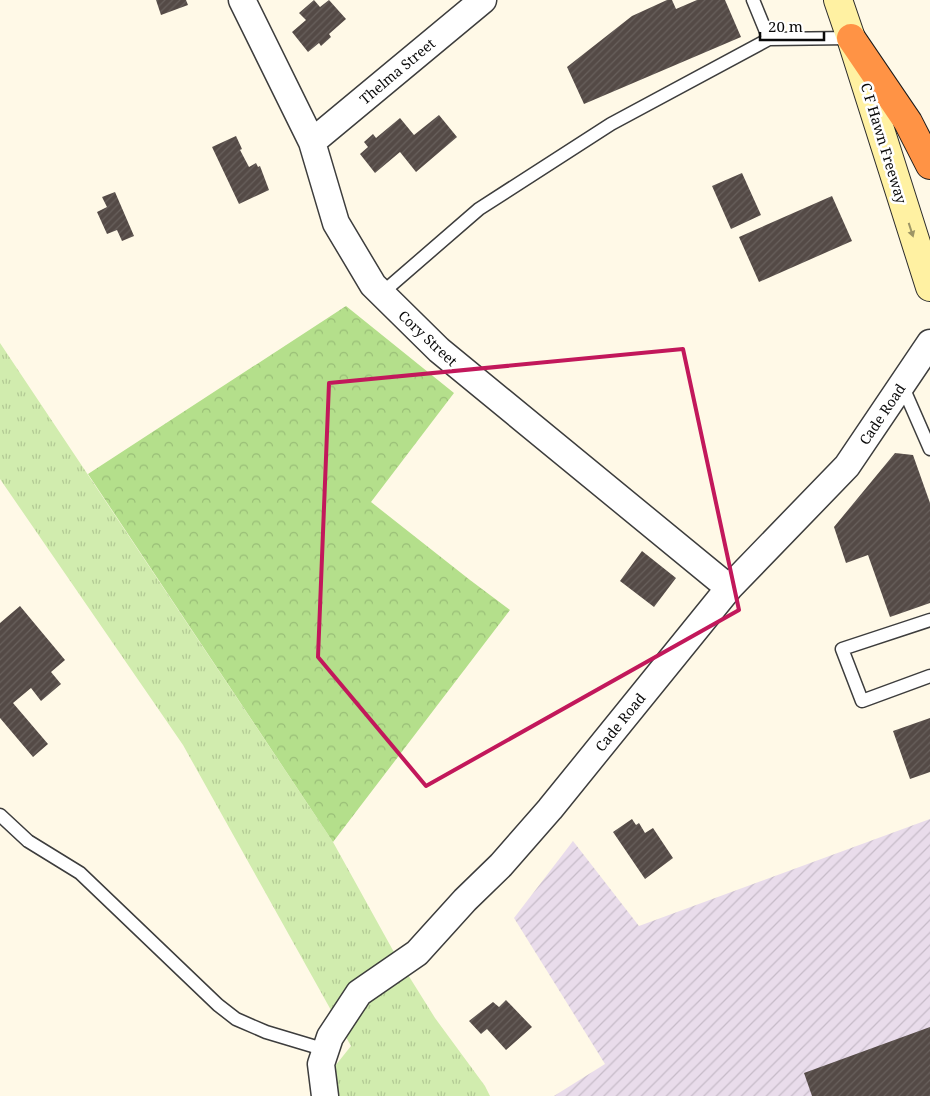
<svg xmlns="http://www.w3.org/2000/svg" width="930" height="1096" viewBox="0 0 930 1096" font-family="'Noto Serif',serif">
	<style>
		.industrial { fill: url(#industrial-furrows) }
		.grass { fill: url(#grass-tufts) }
		.forest { fill: url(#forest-crowns) }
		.building { fill: url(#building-hatch) }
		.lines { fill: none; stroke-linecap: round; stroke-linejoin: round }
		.lane-casing { stroke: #3d3d3d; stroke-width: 15 }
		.street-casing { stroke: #3d3d3d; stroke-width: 29 }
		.secondary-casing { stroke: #2c2c2c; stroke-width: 30 }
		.highway-casing { stroke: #1b1b1b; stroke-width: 30 }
		.lane { stroke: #fff; stroke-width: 12 }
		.street { stroke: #fff; stroke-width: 26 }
		.secondary { stroke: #fff1a2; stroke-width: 28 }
		.highway { stroke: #ff9345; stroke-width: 28 }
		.oneway { fill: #9d9565 }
		.marked { fill: none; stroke: #c2185b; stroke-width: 4; stroke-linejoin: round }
		.labels { text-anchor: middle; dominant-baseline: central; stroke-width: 5; stroke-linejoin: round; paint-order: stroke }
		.street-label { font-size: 14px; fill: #0a0a0a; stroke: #fff }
	</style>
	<defs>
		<pattern id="industrial-furrows" width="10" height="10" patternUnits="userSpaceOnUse" patternTransform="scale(1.25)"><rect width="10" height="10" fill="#e9dceb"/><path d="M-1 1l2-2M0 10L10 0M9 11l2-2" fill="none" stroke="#c6bbc8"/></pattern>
		<pattern id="grass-tufts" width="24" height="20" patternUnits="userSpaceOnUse" patternTransform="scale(1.25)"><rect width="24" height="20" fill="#d1ecae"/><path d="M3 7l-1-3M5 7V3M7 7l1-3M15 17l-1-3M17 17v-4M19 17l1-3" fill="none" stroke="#b2c994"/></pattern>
		<pattern id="forest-crowns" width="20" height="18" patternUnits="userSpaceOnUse" patternTransform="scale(1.25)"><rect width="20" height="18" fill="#b4df8b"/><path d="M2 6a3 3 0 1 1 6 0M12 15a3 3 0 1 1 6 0" fill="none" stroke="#99be77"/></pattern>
		<pattern id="building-hatch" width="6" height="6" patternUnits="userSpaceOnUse" patternTransform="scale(1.25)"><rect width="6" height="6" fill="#544a46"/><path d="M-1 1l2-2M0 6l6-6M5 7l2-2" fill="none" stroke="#68605c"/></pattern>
	</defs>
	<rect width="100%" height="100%" fill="#fff9e7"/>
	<path class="industrial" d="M 930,819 L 930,1096 L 554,1096 L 605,1064 L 514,918 L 573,841 L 639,926 Z"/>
	<path class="grass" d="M 0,343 L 333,842 L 395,954 L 435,1018 L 485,1086 L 490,1096 L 311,1096 L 351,1046 L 183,745 L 0,479 Z"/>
	<path class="forest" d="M 346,306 L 454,393 L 371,502 L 470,580 L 510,610 L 333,842 L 88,474 Z"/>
	<path class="building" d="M 156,0 L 186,0 L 188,5 L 161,15 Z
		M 314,0 L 320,7 L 329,0 L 346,19 L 329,34 L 331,37 L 321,46 L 319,43 L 308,52 L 292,32 L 306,20 L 299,13 Z
		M 667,0 L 672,0 L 676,9 L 697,0 L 725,0 L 741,37 L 584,104 L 567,67 L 632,16 Z
		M 439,115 L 457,137 L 416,172 L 400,152 L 375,173 L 360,154 L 368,147 L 364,142 L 373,134 L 376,138 L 400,118 L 414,135 Z
		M 236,136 L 242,149 L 240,150 L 249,167 L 256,163 L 258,167 L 260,166 L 269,190 L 239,204 L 212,147 Z
		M 742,173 L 761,215 L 731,229 L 712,186 Z
		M 115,192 L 134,236 L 122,241 L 117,230 L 107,234 L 97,212 L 107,207 L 102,197 Z
		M 832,196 L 852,241 L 759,282 L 739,237 Z
		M 895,453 L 913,455 L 930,503 L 930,603 L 890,617 L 868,555 L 846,563 L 834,527 Z
		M 642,551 L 676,578 L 654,607 L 620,581 Z
		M 20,606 L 65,660 L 51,672 L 61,684 L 41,701 L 31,688 L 13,703 L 48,744 L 33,757 L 0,718 L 0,623 Z
		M 930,718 L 930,772 L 910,779 L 893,731 Z
		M 632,819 L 636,825 L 639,823 L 645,833 L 653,828 L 673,858 L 645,879 L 613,832 Z
		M 506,1000 L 532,1027 L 506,1050 L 487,1029 L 481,1034 L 469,1021 L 493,1002 L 499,1007 Z
		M 930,1027 L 930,1096 L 812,1096 L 804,1073 Z"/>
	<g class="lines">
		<g class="lane-casing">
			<path id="lane" d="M 753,0 L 769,39 L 851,38
				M 382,293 L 479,209 L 611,124 L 769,39
				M 902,385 L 930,449
				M 930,620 L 842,649 L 862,701 L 930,676
				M 0,815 L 28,841 L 80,873 L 218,1005 L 236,1019 L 266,1032 L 326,1050"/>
		</g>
		<g class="street-casing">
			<path id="street" d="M 242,0 L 312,142 L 336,223 L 373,285 L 439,350 L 729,588
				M 312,142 L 483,0
				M 325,1096 L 321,1064 L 330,1037 L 359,993 L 417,953 L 465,900 L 501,865 L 550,809 L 729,588 L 847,466 L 930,343"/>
		</g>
		<g class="secondary-casing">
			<path id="secondary" d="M 838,0 L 851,38 L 930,287"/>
		</g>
		<g class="highway-casing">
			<path id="highway" d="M 851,38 L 908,122 L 930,165"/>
		</g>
		<use href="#lane" class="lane"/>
		<use href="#street" class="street"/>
		<use href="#secondary" class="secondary"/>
		<use href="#highway" class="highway"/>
	</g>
	<defs><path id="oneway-solid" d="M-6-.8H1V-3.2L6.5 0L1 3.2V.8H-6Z" transform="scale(1.25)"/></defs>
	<use class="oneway" href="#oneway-solid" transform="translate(911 230) rotate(72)"/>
	<path class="marked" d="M 683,349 L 739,610 L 426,786 L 318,657 L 329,383 Z"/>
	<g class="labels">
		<g class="street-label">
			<text transform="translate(397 71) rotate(-40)">Thelma Street</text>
			<text transform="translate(884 143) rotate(73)">C F Hawn Freeway</text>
			<text transform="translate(428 338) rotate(43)">Cory Street</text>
			<text transform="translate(882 414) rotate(-56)">Cade Road</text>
			<text transform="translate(620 722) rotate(-51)">Cade Road</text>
		</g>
	</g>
	<path d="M760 32v8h64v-8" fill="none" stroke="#0a0a0a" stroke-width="2.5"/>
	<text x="768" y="32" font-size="15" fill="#0a0a0a" stroke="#ffffff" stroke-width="4" paint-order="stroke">20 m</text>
</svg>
